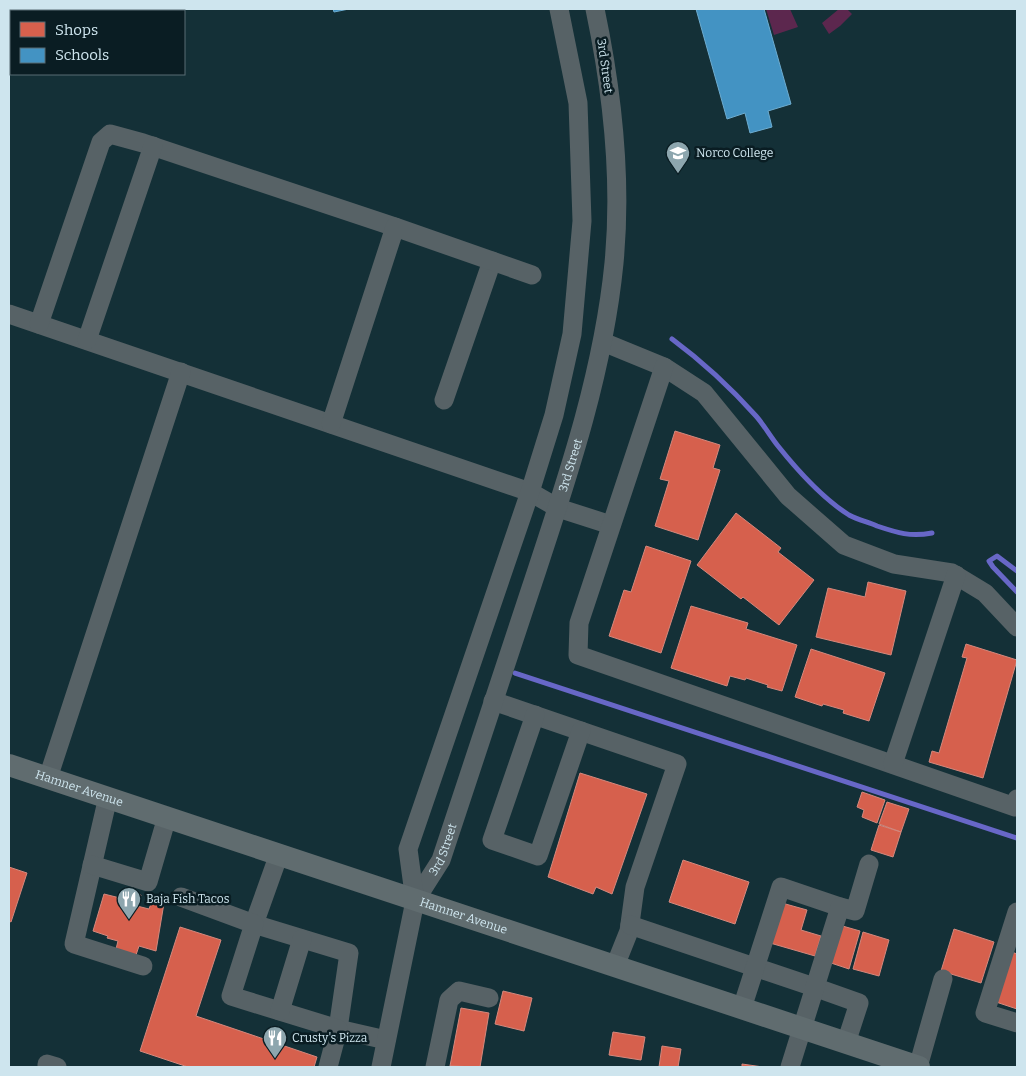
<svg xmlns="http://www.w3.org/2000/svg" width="1026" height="1076" viewBox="0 0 1026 1076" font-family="Bitter,serif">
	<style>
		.green { fill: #5c274e }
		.shops { fill: #d6604d; stroke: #d4887d }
		.schools { fill: #4393c3; stroke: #6dacd0 }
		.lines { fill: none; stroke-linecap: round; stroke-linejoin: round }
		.stream { stroke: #6867c7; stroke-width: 5 }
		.minor { stroke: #576266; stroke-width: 19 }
		.major { stroke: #606c6f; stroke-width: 22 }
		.labels { text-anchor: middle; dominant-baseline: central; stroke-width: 5; stroke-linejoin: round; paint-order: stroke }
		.street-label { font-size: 12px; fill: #cee5ee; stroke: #0a1d23 }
		.poi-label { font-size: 12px; fill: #cee5ee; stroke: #0a1d23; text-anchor: start }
	</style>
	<rect width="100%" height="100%" fill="#143037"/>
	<path class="green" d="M 766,9 L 790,9 L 798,27 L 774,35 Z
		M 839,9 L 847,9 L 852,14 L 840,26 L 829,34 L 822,23 Z"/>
	<path class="shops" d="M 675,431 L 720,445 L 713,468 L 720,470 L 698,540 L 655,526 L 669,481 L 660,479 Z
		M 736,513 L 781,548 L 778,552 L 814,580 L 779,625 L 743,597 L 741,599 L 697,565 Z
		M 646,546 L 691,561 L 661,653 L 609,636 L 624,590 L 631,592 Z
		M 868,582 L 906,591 L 891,655 L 816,637 L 828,588 L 865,597 Z
		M 691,606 L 748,623 L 746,629 L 797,645 L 782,691 L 767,687 L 768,685 L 746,678 L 745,680 L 730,676 L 727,686 L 671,668 Z
		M 966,644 L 1017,660 L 983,778 L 929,762 L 932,751 L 939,753 L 967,658 L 962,657 Z
		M 811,649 L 885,673 L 869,721 L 843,713 L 844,710 L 823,704 L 822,706 L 795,697 Z
		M 580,773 L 647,794 L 612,894 L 596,887 L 593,894 L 548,877 Z
		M 862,792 L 885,800 L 877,823 L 862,817 L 864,810 L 857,807 Z
		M 887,802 L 909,809 L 901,832 L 879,824 Z
		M 879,825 L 901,832 L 893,857 L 871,850 Z
		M 683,860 L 749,882 L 735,924 L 669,902 Z
		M 9,867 L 27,873 L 11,922 L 9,921 Z
		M 123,890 L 141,895 L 137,906 L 149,909 L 152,901 L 164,903 L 156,951 L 139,946 L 136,955 L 116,949 L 118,941 L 107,938 L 108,936 L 93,931 L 104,894 L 120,898 Z
		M 782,903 L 807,910 L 801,930 L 821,936 L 815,956 L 770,943 Z
		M 839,925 L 860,931 L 849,969 L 828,962 Z
		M 180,927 L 221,940 L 196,1016 L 317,1057 L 314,1067 L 188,1067 L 140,1051 Z
		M 954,929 L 994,942 L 981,983 L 941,971 Z
		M 863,932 L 889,940 L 879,976 L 853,969 Z
		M 1012,952 L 1017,954 L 1017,1009 L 996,1002 Z
		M 503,991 L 532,998 L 524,1031 L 495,1024 Z
		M 461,1008 L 489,1013 L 480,1067 L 450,1066 Z
		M 613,1032 L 645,1037 L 641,1060 L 609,1055 Z
		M 662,1046 L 681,1049 L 678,1067 L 659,1067 Z
		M 742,1064 L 763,1067 L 742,1067 Z"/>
	<path class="schools" d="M 333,9 L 349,9 L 334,12 Z
		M 696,9 L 764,9 L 791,104 L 768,111 L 772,127 L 750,133 L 745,113 L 727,119 Z"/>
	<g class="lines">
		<path class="stream" d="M 672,339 C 703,362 730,387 756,416 C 764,425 770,436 778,446 C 798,471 822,498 849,515 C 858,520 868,522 877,526 C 898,533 910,537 932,533
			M 1017,571 L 997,556 L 989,561 L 993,567 L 1017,592
			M 515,673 L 1017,838"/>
		<g class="minor">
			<path d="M 9,314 L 530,492 L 558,508 L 611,525"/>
			<path d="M 39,324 L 101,142 L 110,134 L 143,143 L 395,227"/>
			<path d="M 87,340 L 153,146"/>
			<path d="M 603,342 L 664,367 L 704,393 L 788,496 L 844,545 L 894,564 L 952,573 L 985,593 L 1017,627"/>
			<path d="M 664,367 L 579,623 L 578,655 L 1015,807 L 1017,799"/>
			<path d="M 444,400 L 492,261"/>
			<path d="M 331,424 L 395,227 L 532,275"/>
			<path d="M 493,701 L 677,764 L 635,887 L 629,931 L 615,966"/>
			<path d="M 535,715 L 492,840 L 538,856 L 581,731"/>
			<path d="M 893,764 L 956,575"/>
			<path d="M 48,778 L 181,372"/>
			<path d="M 108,797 L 74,944 L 143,966"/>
			<path d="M 279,854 L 254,924 L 349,953 L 338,1029 L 386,1040"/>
			<path d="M 92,865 L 148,882 L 167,817"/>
			<path d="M 181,897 L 254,924 L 231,996 L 338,1029 L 328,1067"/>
			<path id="s1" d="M 415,901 L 441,860 C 471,769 501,678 531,588 C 566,482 603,375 614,263 C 622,180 612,90 595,9"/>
			<path d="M 1017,912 L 985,1013 L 1017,1023"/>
			<path d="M 630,925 L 814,987 L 859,1003 L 846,1043"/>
			<path d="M 742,1008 L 781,887 L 840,907"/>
			<path d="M 280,1011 L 302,939"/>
			<path d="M 47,1067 L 47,1064 L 57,1067"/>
			<path d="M 381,1067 L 415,901 L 408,849 L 530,492 L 554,415 L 572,334 L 582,221 L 578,103 L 559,9"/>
			<path d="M 435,1067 L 449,1000 L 459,991 L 489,998"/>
			<path d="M 790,1067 L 840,907 L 855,911 L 869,864"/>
			<path d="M 918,1067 L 943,979"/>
		</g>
		<path class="major" id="s2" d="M 9,765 L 919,1067"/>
	</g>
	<defs>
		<g id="university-pin" transform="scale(1.25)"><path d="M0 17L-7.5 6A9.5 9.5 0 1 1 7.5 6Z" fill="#8da6ae" stroke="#0a1d23"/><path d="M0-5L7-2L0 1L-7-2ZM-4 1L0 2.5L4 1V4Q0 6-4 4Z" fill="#fff"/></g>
		<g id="restaurant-pin" transform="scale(1.25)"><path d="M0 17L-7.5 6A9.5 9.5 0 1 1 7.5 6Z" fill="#8da6ae" stroke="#0a1d23"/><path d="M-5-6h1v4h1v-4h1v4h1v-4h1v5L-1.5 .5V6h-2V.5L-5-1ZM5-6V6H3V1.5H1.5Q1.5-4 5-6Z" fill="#fff"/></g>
	</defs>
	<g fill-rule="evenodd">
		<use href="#university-pin" x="678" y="153"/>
		<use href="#restaurant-pin" x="129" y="899"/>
		<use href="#restaurant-pin" x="275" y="1038"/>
	</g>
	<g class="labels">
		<g class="street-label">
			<text transform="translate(605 66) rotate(82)">3rd Street</text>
			<text stroke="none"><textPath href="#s1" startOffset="464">3rd Street</textPath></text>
			<text stroke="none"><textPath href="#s2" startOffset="74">Hamner Avenue</textPath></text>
			<text stroke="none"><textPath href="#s1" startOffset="59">3rd Street</textPath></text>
			<text stroke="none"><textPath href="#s2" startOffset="479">Hamner Avenue</textPath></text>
		</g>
		<g class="poi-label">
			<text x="696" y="153">Norco College</text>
			<text x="146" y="899">Baja Fish Tacos</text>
			<text x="292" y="1038">Crusty's Pizza</text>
		</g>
	</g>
	<rect width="1026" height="1076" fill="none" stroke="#cee5ee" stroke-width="20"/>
	<rect x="10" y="10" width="175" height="65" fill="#0a1d23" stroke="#586d74"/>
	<rect x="20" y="22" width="25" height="15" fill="#d6604d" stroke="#586d74"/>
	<text x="55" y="35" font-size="15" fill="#cee5ee">Shops</text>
	<rect x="20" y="48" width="25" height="15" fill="#4393c3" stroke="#586d74"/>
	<text x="55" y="60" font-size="15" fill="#cee5ee">Schools</text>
</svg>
